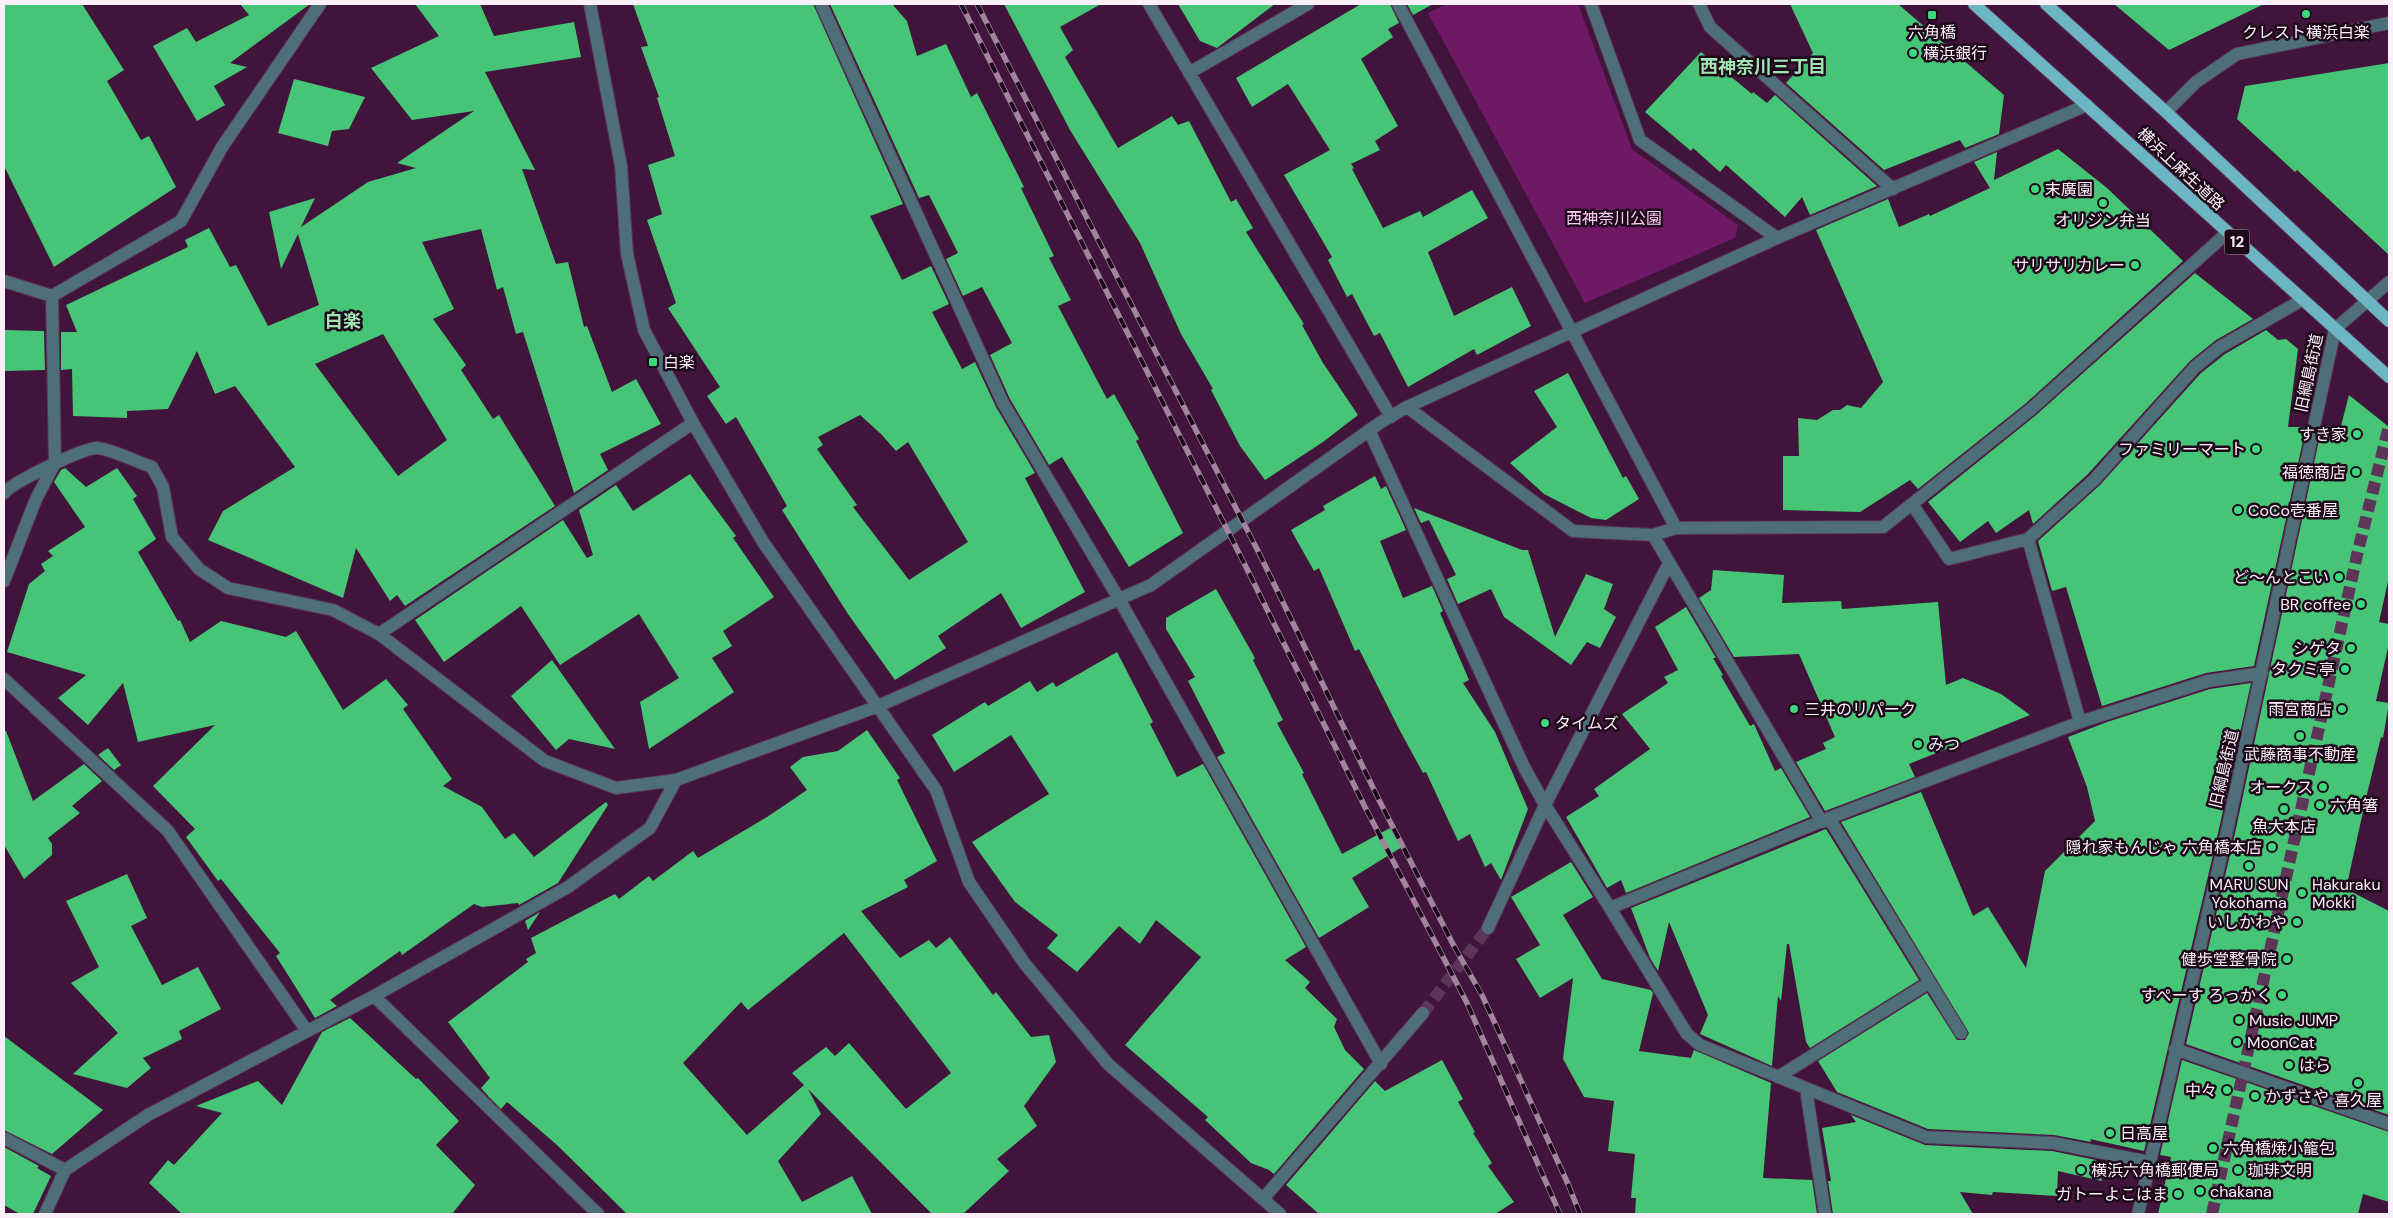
<svg xmlns="http://www.w3.org/2000/svg" width="2393" height="1218" viewBox="0 0 2393 1218" font-family="'DM Sans','Noto Sans JP',sans-serif">
	<style>
		.green { fill: #6f1966 }
		.building { fill: #46c576; fill-rule: evenodd }
		.lines { fill: none; stroke-linecap: round; stroke-linejoin: round }
		.minor-tunnel { stroke: #5d3558; stroke-width: 12; stroke-dasharray: 12 6; stroke-linecap: butt }
		.minor-casing { stroke: #5b3356; stroke-width: 14 }
		.major-casing { stroke: #5b3356; stroke-width: 14 }
		.minor { stroke: #4e6f77; stroke-width: 12 }
		.major { stroke: #6cb5c5; stroke-width: 12 }
		.rail-casing { stroke: #a1859d; stroke-width: 5.5 }
		.rail { stroke: #1d091a; stroke-width: 4; stroke-dasharray: 11; stroke-linecap: butt }
		.poi-dot { fill: #3fd77d; stroke: #1d091a; stroke-width: 2 }
		.labels { text-anchor: middle; dominant-baseline: central; stroke-width: 5; stroke-linejoin: round; paint-order: stroke }
		.shield { fill: #1d091a; stroke: #b8aab6; stroke-width: 1 }
		.shield-label { font-size: 15px; font-weight: bold; fill: #fbeff9 }
		.poi-label { font-size: 16px; fill: #fbeff9; stroke: #1d091a; text-anchor: start }
		.street-label { font-size: 16px; fill: #fbeff9; stroke: #1d091a }
		.park-label { font-size: 16px; fill: #fccbf3; stroke: #1d091a }
		.neighbourhood-label { font-size: 18px; font-weight: bold; fill: #9fe6b3; stroke: #1d091a }
	</style>
	<rect width="100%" height="100%" fill="#41143c"/>
	<path class="green" d="M 1447,4 L 1578,4 L 1632,149 L 1738,225 L 1735,238 L 1585,303 L 1428,13 Z"/>
	<path class="building" d="M 4,4 L 82,4 L 124,70 L 107,81 L 141,140 L 149,136 L 176,187 L 54,267 L 4,166 Z
		M 240,4 L 310,4 L 230,63 L 247,67 L 214,86 L 225,105 L 197,121 L 153,46 L 187,28 L 196,42 L 249,15 Z
		M 415,4 L 480,4 L 494,36 L 574,22 L 581,57 L 485,72 L 535,170 L 522,169 L 556,264 L 568,262 L 584,327 L 587,326 L 612,392 L 636,379 L 661,424 L 600,454 L 608,470 L 574,493 L 523,332 L 516,334 L 503,287 L 497,290 L 481,229 L 422,242 L 454,309 L 433,319 L 466,365 L 461,370 L 493,419 L 499,415 L 555,506 L 405,606 L 397,595 L 390,601 L 356,548 L 343,598 L 208,540 L 223,511 L 295,467 L 235,386 L 215,394 L 197,351 L 168,409 L 127,411 L 127,418 L 73,416 L 72,369 L 61,370 L 61,332 L 77,332 L 66,305 L 188,247 L 185,240 L 209,228 L 230,267 L 236,265 L 268,326 L 319,305 L 298,234 L 281,269 L 269,212 L 315,198 L 301,227 L 368,182 L 416,168 L 397,163 L 474,111 L 412,120 L 371,68 L 439,36 ZM 383,334 L 447,440 L 398,476 L 315,364 Z
		M 633,4 L 813,4 L 903,204 L 870,216 L 902,280 L 931,266 L 949,304 L 932,312 L 962,369 L 975,362 L 996,407 L 1035,473 L 1025,478 L 1085,592 L 1021,628 L 1001,593 L 938,636 L 946,648 L 895,680 L 848,614 L 782,510 L 787,506 L 736,417 L 726,424 L 707,396 L 720,387 L 668,308 L 676,303 L 647,220 L 662,214 L 648,165 L 675,156 L 657,98 L 659,97 L 641,47 L 648,46 ZM 860,415 L 881,434 L 896,451 L 908,442 L 968,542 L 909,580 L 853,507 L 857,505 L 817,449 L 823,445 L 818,437 Z
		M 830,4 L 892,4 L 907,21 L 917,56 L 946,44 L 971,97 L 977,93 L 1024,187 L 1021,188 L 1054,256 L 1049,258 L 1071,300 L 1058,306 L 1107,399 L 1114,394 L 1139,439 L 1136,441 L 1183,533 L 1129,567 L 1062,457 L 1049,465 L 1010,399 L 990,355 L 1012,343 L 982,287 L 963,296 L 946,259 L 958,253 L 929,195 L 919,198 Z
		M 1004,4 L 1101,4 L 1060,27 L 1073,50 L 1065,57 L 1118,148 L 1172,116 L 1178,125 L 1189,121 L 1231,202 L 1236,199 L 1253,228 L 1246,232 L 1304,324 L 1302,325 L 1323,363 L 1358,415 L 1323,442 L 1265,480 L 1240,446 L 1211,390 L 1213,389 L 1181,334 L 1140,243 L 1070,130 Z
		M 1178,4 L 1275,4 L 1217,48 L 1200,41 Z
		M 1361,4 L 1390,4 L 1399,23 L 1388,29 L 1393,37 L 1361,59 L 1398,126 L 1375,141 L 1380,150 L 1351,164 L 1354,168 L 1352,169 L 1383,228 L 1420,211 L 1423,217 L 1472,190 L 1488,218 L 1428,252 L 1454,316 L 1512,287 L 1531,326 L 1477,355 L 1474,349 L 1408,387 L 1380,333 L 1374,336 L 1352,294 L 1347,297 L 1328,260 L 1332,257 L 1284,175 L 1330,150 L 1288,84 L 1252,107 L 1236,78 Z
		M 1407,4 L 1433,4 L 1413,15 Z
		M 1790,4 L 1898,4 L 2004,95 L 1999,134 L 1965,148 L 1960,140 L 1884,170 L 1786,83 L 1813,53 Z
		M 2114,4 L 2264,4 L 2169,50 Z
		M 1701,52 L 1752,94 L 1753,92 L 1767,103 L 1775,95 L 1877,186 L 1810,215 L 1802,197 L 1785,217 L 1726,165 L 1720,172 L 1693,148 L 1691,151 L 1645,112 Z
		M 2389,63 L 2389,255 L 2297,170 L 2295,172 L 2237,119 L 2245,86 Z
		M 294,79 L 365,97 L 349,129 L 332,131 L 328,146 L 278,133 Z
		M 2058,149 L 2107,188 L 2183,261 L 2025,404 L 1918,489 L 1910,480 L 1860,512 L 1783,510 L 1783,456 L 1799,456 L 1798,418 L 1817,420 L 1833,410 L 1840,410 L 1847,405 L 1861,408 L 1883,382 L 1816,230 L 1888,199 L 1899,227 L 1929,214 L 1930,216 L 1990,188 L 1974,162 L 1997,152 L 1994,180 Z
		M 2195,273 L 2253,319 L 2216,340 L 2190,361 L 2088,474 L 2033,524 L 2029,510 L 1996,533 L 1988,521 L 1960,542 L 1928,502 L 2035,416 Z
		M 4,330 L 44,331 L 45,370 L 4,371 Z
		M 2266,330 L 2278,340 L 2286,339 L 2298,349 L 2288,427 L 2306,427 L 2254,666 L 2206,673 L 2102,706 L 2066,587 L 2052,591 L 2038,541 L 2100,485 L 2201,373 L 2225,354 Z
		M 1568,373 L 1623,478 L 1626,476 L 1639,499 L 1606,520 L 1591,518 L 1544,494 L 1510,463 L 1557,427 L 1534,391 Z
		M 2349,395 L 2389,427 L 2389,577 L 2379,622 L 2389,624 L 2389,643 L 2376,701 L 2389,703 L 2383,738 L 2381,737 L 2366,798 L 2346,889 L 2389,911 L 2389,1115 L 2186,1044 L 2235,833 L 2322,426 L 2341,426 Z
		M 65,468 L 86,487 L 117,468 L 137,496 L 133,499 L 156,539 L 138,552 L 178,621 L 180,620 L 190,642 L 221,621 L 286,637 L 296,631 L 343,710 L 386,679 L 408,705 L 403,709 L 452,779 L 443,786 L 482,807 L 505,839 L 514,833 L 534,857 L 606,802 L 608,805 L 558,883 L 519,905 L 518,903 L 482,907 L 474,904 L 402,955 L 400,951 L 330,1000 L 337,1006 L 315,1018 L 276,956 L 280,953 L 221,879 L 218,881 L 186,837 L 195,829 L 153,786 L 215,725 L 138,742 L 123,683 L 88,725 L 58,698 L 86,675 L 7,652 L 29,584 L 45,571 L 41,564 L 53,556 L 48,551 L 85,527 L 54,482 L 61,470 Z
		M 690,474 L 736,536 L 733,538 L 774,597 L 723,631 L 732,646 L 712,658 L 734,692 L 649,749 L 640,702 L 679,678 L 639,614 L 560,665 L 521,606 L 444,662 L 415,620 L 563,520 L 587,558 L 593,555 L 579,510 L 616,485 L 633,511 Z
		M 1375,476 L 1381,489 L 1386,486 L 1406,530 L 1380,541 L 1403,598 L 1432,586 L 1443,611 L 1440,613 L 1469,680 L 1463,683 L 1495,732 L 1528,809 L 1501,880 L 1491,863 L 1485,867 L 1470,834 L 1458,841 L 1426,772 L 1423,773 L 1398,727 L 1359,649 L 1355,651 L 1319,568 L 1314,571 L 1291,530 L 1325,510 L 1323,506 Z
		M 1414,508 L 1522,550 L 1528,550 L 1555,637 L 1586,574 L 1613,584 L 1604,609 L 1616,617 L 1600,648 L 1587,642 L 1571,665 L 1504,617 L 1491,589 L 1458,604 L 1447,579 L 1456,575 L 1429,520 L 1421,523 Z
		M 1713,570 L 1784,575 L 1782,603 L 1841,601 L 1842,609 L 1938,602 L 1946,685 L 1963,678 L 2001,694 L 2030,715 L 1909,764 L 1915,777 L 1825,811 L 1796,762 L 1826,749 L 1823,743 L 1835,737 L 1799,654 L 1734,657 L 1699,598 L 1711,590 Z
		M 1216,589 L 1255,658 L 1253,660 L 1283,720 L 1277,723 L 1304,773 L 1302,774 L 1342,854 L 1390,828 L 1402,847 L 1352,878 L 1369,907 L 1319,938 L 1217,757 L 1225,753 L 1188,681 L 1195,677 L 1166,629 L 1166,618 Z
		M 1686,607 L 1716,658 L 1713,658 L 1723,675 L 1721,676 L 1750,726 L 1754,724 L 1775,771 L 1781,768 L 1810,817 L 1626,893 L 1621,880 L 1607,888 L 1566,817 L 1599,796 L 1594,789 L 1650,749 L 1622,714 L 1668,683 L 1664,677 L 1678,670 L 1655,627 Z
		M 1117,652 L 1153,722 L 1150,724 L 1177,777 L 1203,764 L 1306,947 L 1285,960 L 1310,982 L 1305,988 L 1337,1019 L 1334,1027 L 1345,1050 L 1364,1069 L 1274,1174 L 1269,1170 L 1251,1163 L 1205,1120 L 1208,1117 L 1125,1045 L 1201,957 L 1156,920 L 1140,944 L 1119,926 L 1077,972 L 1047,948 L 1058,935 L 1015,902 L 972,842 L 1049,794 L 1011,735 L 954,772 L 932,735 L 985,702 L 988,706 L 1030,681 L 1037,692 L 1053,682 L 1056,687 Z
		M 552,660 L 615,749 L 569,739 L 556,750 L 511,696 Z
		M 2251,683 L 2219,829 L 2144,1151 L 2090,1139 L 2091,1142 L 2054,1135 L 1928,1129 L 1837,1092 L 1818,1061 L 1927,993 L 1957,1040 L 1965,1040 L 1969,1033 L 1841,822 L 1921,792 L 1973,916 L 1988,907 L 2026,968 L 2045,871 L 2095,821 L 2087,787 L 2068,737 L 2107,722 L 2210,689 Z
		M 867,730 L 900,778 L 897,780 L 937,861 L 904,880 L 908,887 L 861,911 L 900,958 L 929,940 L 936,948 L 950,937 L 993,995 L 996,992 L 1031,1037 L 1049,1035 L 1056,1062 L 1024,1106 L 1037,1126 L 997,1159 L 1009,1171 L 963,1214 L 932,1214 L 808,1089 L 821,1114 L 778,1161 L 802,1202 L 852,1176 L 872,1214 L 627,1214 L 557,1145 L 507,1102 L 501,1109 L 489,1097 L 481,1088 L 490,1078 L 448,1022 L 528,962 L 526,959 L 536,953 L 531,938 L 615,894 L 619,899 L 649,876 L 653,881 L 693,851 L 698,858 L 767,817 L 807,790 L 790,767 L 803,757 L 838,751 ZM 844,933 L 951,1073 L 906,1109 L 849,1043 L 835,1056 L 826,1047 L 792,1073 L 804,1085 L 747,1135 L 683,1063 L 741,1002 L 748,1010 Z
		M 4,731 L 6,731 L 33,801 L 84,764 L 102,781 L 72,806 L 80,813 L 48,838 L 52,844 L 52,855 L 24,879 L 4,845 Z
		M 108,748 L 121,765 L 114,770 L 98,755 Z
		M 1826,829 L 1919,980 L 1810,1048 L 1806,1042 L 1789,944 L 1787,944 L 1781,1001 L 1778,996 L 1772,1066 L 1700,1034 L 1708,1015 L 1669,922 L 1658,971 L 1650,958 L 1631,908 Z
		M 1571,862 L 1593,897 L 1563,915 L 1602,979 L 1651,990 L 1653,993 L 1639,1051 L 1691,1058 L 1694,1050 L 1771,1083 L 1763,1178 L 1812,1180 L 1817,1214 L 1635,1214 L 1636,1198 L 1631,1198 L 1635,1154 L 1608,1151 L 1614,1101 L 1584,1097 L 1563,1059 L 1573,978 L 1540,998 L 1516,959 L 1540,945 L 1511,897 Z
		M 127,874 L 147,918 L 131,926 L 162,985 L 198,967 L 221,1009 L 179,1031 L 182,1039 L 143,1058 L 151,1068 L 127,1088 L 73,1074 L 118,1033 L 71,983 L 99,967 L 66,901 Z
		M 540,912 L 528,930 L 525,921 Z
		M 350,1018 L 416,1079 L 418,1078 L 459,1121 L 436,1145 L 475,1185 L 452,1214 L 182,1214 L 149,1183 L 168,1160 L 174,1165 L 222,1113 L 196,1106 L 258,1081 L 282,1105 L 322,1032 Z
		M 4,1036 L 103,1110 L 52,1154 L 4,1130 Z
		M 1442,1060 L 1463,1099 L 1458,1102 L 1475,1132 L 1473,1133 L 1492,1163 L 1488,1166 L 1514,1202 L 1495,1214 L 1319,1214 L 1286,1185 L 1375,1081 L 1385,1091 Z
		M 2182,1060 L 2389,1132 L 2389,1202 L 2363,1194 L 2358,1214 L 2158,1214 L 2171,1157 L 2160,1155 Z
		M 1851,1115 L 1925,1145 L 2052,1151 L 2096,1160 L 2102,1181 L 2058,1171 L 2057,1196 L 1993,1192 L 1992,1195 L 1960,1192 L 1973,1214 L 1833,1214 L 1828,1181 L 1831,1181 L 1822,1128 L 1856,1122 Z
		M 4,1147 L 39,1166 L 37,1168 L 51,1176 L 33,1214 L 20,1214 L 4,1205 Z"/>
	<g class="lines">
		<path class="minor-tunnel" d="M 1423,1013 L 1488,928
			M 2212,1214 L 2357,555 L 2389,426"/>
		<g class="minor-casing">
			<path id="minor" d="M 590,4 L 621,166 L 627,254 L 644,330 L 693,423 L 763,542 L 936,790 L 969,882 L 1025,964 L 1108,1064 L 1280,1214
				M 821,4 L 1003,403 L 1119,599 L 1381,1064
				M 1149,4 L 1391,417
				M 1398,4 L 1676,528
				M 1591,4 L 1640,140 L 1777,238
				M 1699,4 L 1710,27 L 1893,189
				M 1189,73 L 1308,4
				M 2166,112 L 2196,82 L 2237,54 L 2389,23
				M 4,281 L 52,296 L 181,221 L 222,147 L 320,4
				M 1407,407 L 1573,531 L 1653,535 L 1676,528 L 1883,527 L 2030,410 L 2227,233
				M 1369,430 L 1524,767 L 1545,805 L 1610,908
				M 4,493 C 13,482 83,448 97,448 C 108,448 140,463 152,467 L 163,487 L 172,537 L 199,569 L 228,588 L 333,610 L 379,634 L 545,761 L 616,788 L 676,780
				M 1912,504 L 1949,559 L 2028,539 L 2094,480 L 2195,367 L 2220,347 L 2302,300
				M 1653,535 L 1822,822
				M 2028,539 L 2080,722
				M 4,581 L 36,499 L 55,463 L 52,296
				M 379,634 L 693,423
				M 4,679 L 168,831 L 307,1031
				M 1829,818 L 1961,1033
				M 1488,928 L 1545,805 L 1669,563
				M 374,996 L 598,1214
				M 2175,1049 L 2389,1124
				M 1778,1077 L 1930,982
				M 1806,1089 L 1825,1214
				M 4,1138 L 65,1170
				M 2150,1162 L 2053,1143 L 1926,1137 L 1700,1045 L 1687,1034 L 1610,908 L 1829,818 L 2080,722 L 2208,681 L 2262,673
				M 1263,1199 L 1423,1013
				M 45,1214 L 65,1170 L 148,1115 L 374,996 L 568,887 L 650,828 L 676,780 L 876,707 L 1151,585 L 1381,422 L 1407,407 L 1777,238 L 2087,105
				M 2138,1214 L 2227,831 L 2335,329 L 2389,282"/>
		</g>
		<g class="major-casing">
			<path id="major" d="M 1974,4 L 2389,377
				M 2046,4 L 2166,112 L 2389,321"/>
		</g>
		<use href="#minor" class="minor"/>
		<use href="#major" class="major"/>
		<g class="rail-casing">
			<path id="rail" d="M 961,4 L 1243,561 L 1365,807 L 1467,1003 L 1560,1214
				M 977,4 L 1259,553 L 1379,800 L 1455,948 L 1482,995 L 1568,1184 L 1580,1214"/>
		</g>
		<use href="#rail" class="rail"/>
	</g>
	<g class="poi-dot">
		<circle cx="2306" cy="14" r="5"/>
		<rect x="1927" y="10" width="10" height="10" rx="2.5"/>
		<circle cx="1913" cy="53" r="5"/>
		<circle cx="2035" cy="189" r="5"/>
		<circle cx="2103" cy="203" r="5"/>
		<circle cx="2135" cy="265" r="5"/>
		<rect x="648" y="357" width="10" height="10" rx="2.5"/>
		<circle cx="2357" cy="434" r="5"/>
		<circle cx="2256" cy="449" r="5"/>
		<circle cx="2356" cy="472" r="5"/>
		<circle cx="2238" cy="510" r="5"/>
		<circle cx="2339" cy="577" r="5"/>
		<circle cx="2361" cy="604" r="5"/>
		<circle cx="2351" cy="648" r="5"/>
		<circle cx="2345" cy="669" r="5"/>
		<circle cx="1794" cy="709" r="5"/>
		<circle cx="2342" cy="709" r="5"/>
		<circle cx="1545" cy="723" r="5"/>
		<circle cx="2300" cy="736" r="5"/>
		<circle cx="1918" cy="744" r="5"/>
		<circle cx="2323" cy="787" r="5"/>
		<circle cx="2320" cy="805" r="5"/>
		<circle cx="2284" cy="809" r="5"/>
		<circle cx="2272" cy="847" r="5"/>
		<circle cx="2249" cy="866" r="5"/>
		<circle cx="2302" cy="893" r="5"/>
		<circle cx="2297" cy="922" r="5"/>
		<circle cx="2287" cy="959" r="5"/>
		<circle cx="2282" cy="995" r="5"/>
		<circle cx="2239" cy="1020" r="5"/>
		<circle cx="2237" cy="1042" r="5"/>
		<circle cx="2289" cy="1065" r="5"/>
		<circle cx="2358" cy="1083" r="5"/>
		<circle cx="2227" cy="1090" r="5"/>
		<circle cx="2255" cy="1096" r="5"/>
		<circle cx="2110" cy="1133" r="5"/>
		<circle cx="2213" cy="1148" r="5"/>
		<circle cx="2081" cy="1170" r="5"/>
		<circle cx="2238" cy="1170" r="5"/>
		<circle cx="2200" cy="1191" r="5"/>
		<circle cx="2178" cy="1194" r="5"/>
	</g>
	<g class="labels">
		<rect class="shield" x="2224.5" y="229.5" width="25" height="25" rx="4"/>
		<g class="shield-label">
			<text x="2237" y="242">12</text>
		</g>
		<g class="poi-label">
			<text x="1932" y="32" text-anchor="middle">六角橋</text>
			<text x="2306" y="32" text-anchor="middle">クレスト横浜白楽</text>
			<text x="1923" y="53">横浜銀行</text>
			<text x="2045" y="189">末廣園</text>
			<text x="2103" y="220" text-anchor="middle">オリジン弁当</text>
			<text x="2125" y="265" text-anchor="end">サリサリカレー</text>
			<text x="663" y="362">白楽</text>
			<text x="2347" y="434" text-anchor="end">すき家</text>
			<text x="2246" y="449" text-anchor="end">ファミリーマート</text>
			<text x="2346" y="472" text-anchor="end">福徳商店</text>
			<text x="2248" y="510">CoCo壱番屋</text>
			<text x="2329" y="577" text-anchor="end">ど〜んとこい</text>
			<text x="2351" y="604" text-anchor="end">BR coffee</text>
			<text x="2341" y="648" text-anchor="end">シゲタ</text>
			<text x="2335" y="669" text-anchor="end">タクミ亭</text>
			<text x="1804" y="709">三井のリパーク</text>
			<text x="2332" y="709" text-anchor="end">雨宮商店</text>
			<text x="1555" y="723">タイムズ</text>
			<text x="1928" y="744">みつ</text>
			<text x="2300" y="754" text-anchor="middle">武藤商事不動産</text>
			<text x="2313" y="787" text-anchor="end">オークス</text>
			<text x="2330" y="805">六角箸</text>
			<text x="2284" y="826" text-anchor="middle">魚大本店</text>
			<text x="2262" y="847" text-anchor="end">隠れ家もんじゃ 六角橋本店</text>
			<text x="2249" y="884" text-anchor="middle">MARU SUN<tspan x="2249" dy="18">Yokohama</tspan></text>
			<text x="2312" y="884">Hakuraku<tspan x="2312" dy="18">Mokki</tspan></text>
			<text x="2287" y="922" text-anchor="end">いしかわや</text>
			<text x="2277" y="959" text-anchor="end">健歩堂整骨院</text>
			<text x="2272" y="995" text-anchor="end">すぺーす ろっかく</text>
			<text x="2249" y="1020">Music JUMP</text>
			<text x="2247" y="1042">MoonCat</text>
			<text x="2299" y="1065">はら</text>
			<text x="2217" y="1090" text-anchor="end">中々</text>
			<text x="2265" y="1096">かずさや</text>
			<text x="2358" y="1100" text-anchor="middle">喜久屋</text>
			<text x="2120" y="1133">日高屋</text>
			<text x="2223" y="1148">六角橋焼小籠包</text>
			<text x="2091" y="1170">横浜六角橋郵便局</text>
			<text x="2248" y="1170">珈琲文明</text>
			<text x="2210" y="1191">chakana</text>
			<text x="2168" y="1194" text-anchor="end">ガトーよこはま</text>
		</g>
		<g class="street-label">
			<text transform="translate(2181 169) rotate(43)">横浜上麻生道路</text>
			<text transform="translate(2309 373) rotate(-78)">旧綱島街道</text>
			<text transform="translate(2224 769) rotate(-77)">旧綱島街道</text>
		</g>
		<g class="park-label">
			<text x="1614" y="218">西神奈川公園</text>
		</g>
		<g class="neighbourhood-label">
			<text x="1763" y="67">西神奈川三丁目</text>
			<text x="343" y="321">白楽</text>
		</g>
	</g>
	<rect width="2393" height="1218" fill="none" stroke="#fbeff9" stroke-width="10"/>
</svg>
